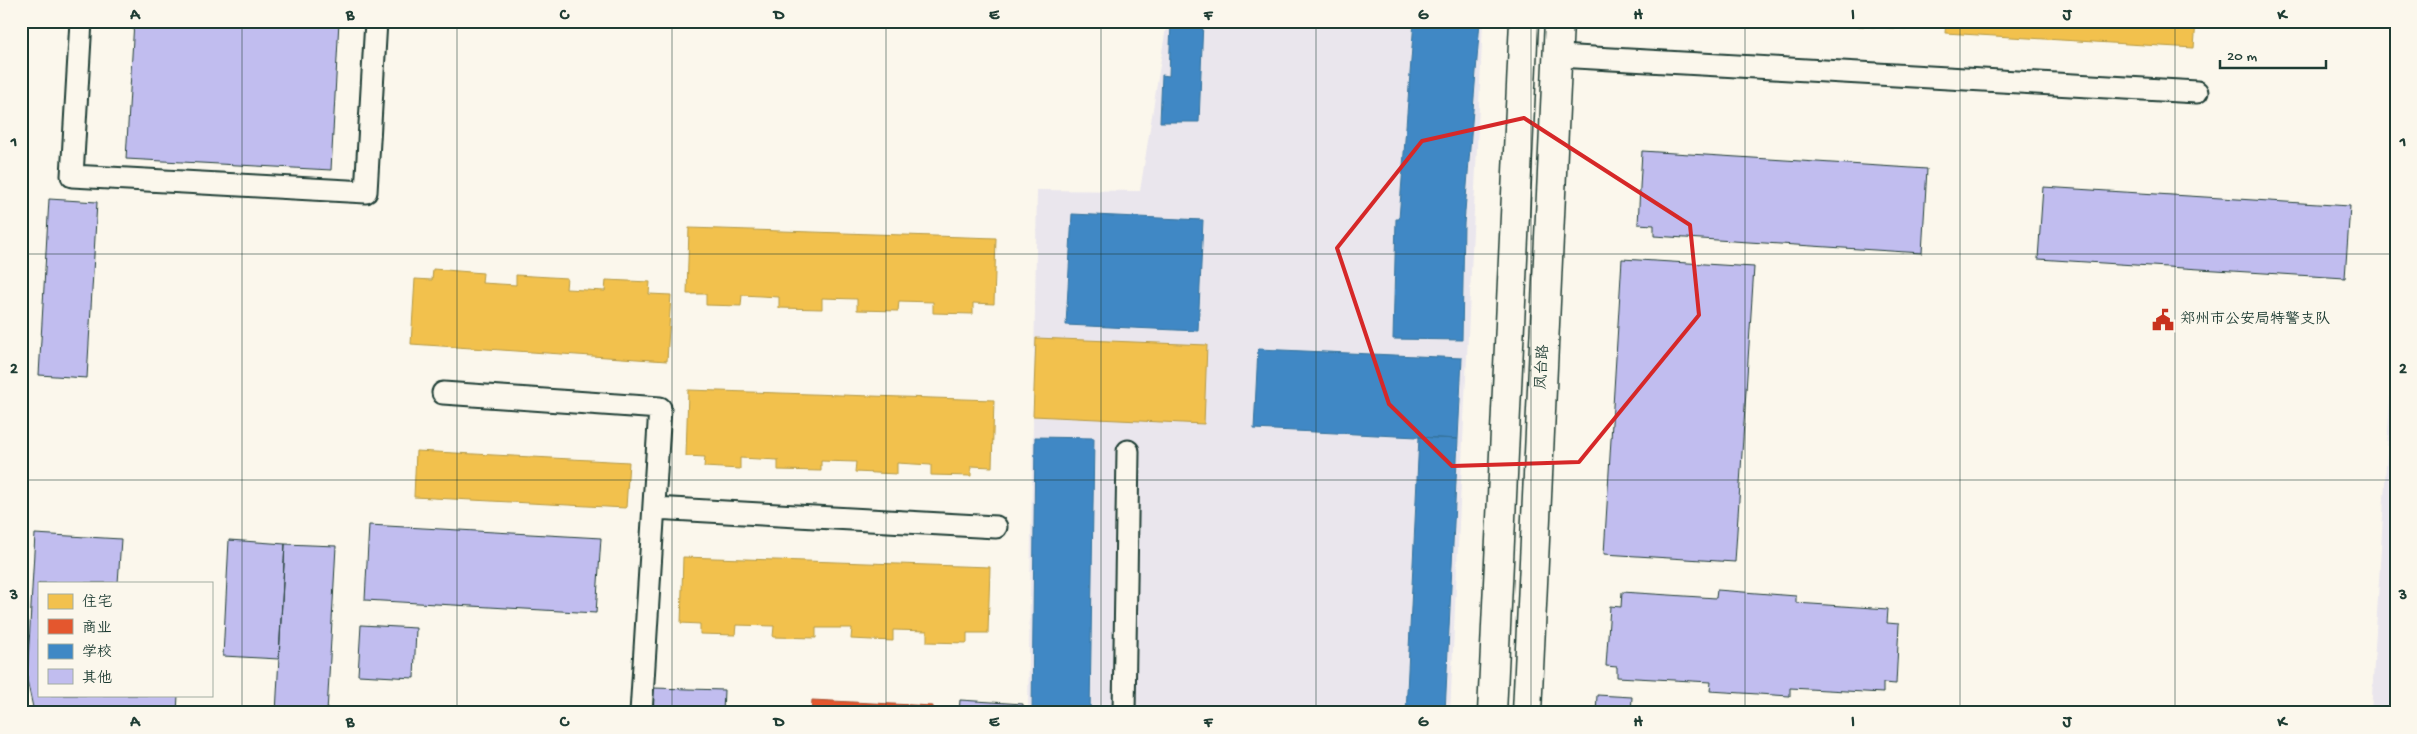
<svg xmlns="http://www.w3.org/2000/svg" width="2417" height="734" viewBox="0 0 2417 734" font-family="'Gochi Hand','LXGW WenKai TC',sans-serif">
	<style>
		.built { fill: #eae6ed }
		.homes { fill: #f2c14e; stroke: #b39946 }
		.shops { fill: #e4572e; stroke: #a94f30 }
		.schools { fill: #3f88c5; stroke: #35729a }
		.building { fill: #c1bdef; stroke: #1f3d34 }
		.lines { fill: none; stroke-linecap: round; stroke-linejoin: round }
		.service-casing { stroke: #1f3d34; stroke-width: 25 }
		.minor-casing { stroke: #1f3d34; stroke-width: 31 }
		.service { stroke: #fbf7ec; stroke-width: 21 }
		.minor { stroke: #fbf7ec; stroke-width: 28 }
		.marked { fill: none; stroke: #d62828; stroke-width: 4; stroke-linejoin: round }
		.grid { fill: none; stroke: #1f3d34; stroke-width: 1; stroke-opacity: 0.55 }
		.labels { text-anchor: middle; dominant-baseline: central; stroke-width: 5; stroke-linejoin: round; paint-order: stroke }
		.poi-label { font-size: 15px; fill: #1f3d34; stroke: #fbf7ec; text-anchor: start }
		.street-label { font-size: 15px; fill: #1f3d34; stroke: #fbf7ec }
		.neatline { fill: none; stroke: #1f3d34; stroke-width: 2 }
		.grid-label { font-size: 16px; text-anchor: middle; font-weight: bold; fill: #1f3d34 }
	</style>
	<rect width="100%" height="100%" fill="#fbf7ec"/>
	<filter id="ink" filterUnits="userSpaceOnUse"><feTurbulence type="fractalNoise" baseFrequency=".02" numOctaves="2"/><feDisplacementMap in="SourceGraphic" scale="10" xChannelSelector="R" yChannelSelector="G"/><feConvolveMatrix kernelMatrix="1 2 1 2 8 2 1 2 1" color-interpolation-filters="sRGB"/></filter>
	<g filter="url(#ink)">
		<path class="built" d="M 1167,21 L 1483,21 L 1450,713 L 1028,713 L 1037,190 L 1140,191 Z
			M 2396,300 L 2396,713 L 2371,713 Z"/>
		<path class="homes" d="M 1780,21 L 1910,21 L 1909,29 Z
			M 1946,21 L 2196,21 L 2194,48 L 1945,33 Z
			M 689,228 L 996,238 L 994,304 L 973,303 L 973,314 L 933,313 L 933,302 L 899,301 L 898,311 L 857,310 L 857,299 L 822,298 L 822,309 L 779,308 L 779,297 L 742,295 L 741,306 L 706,305 L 706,294 L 687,294 Z
			M 433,269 L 483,273 L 482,283 L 516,285 L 516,275 L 567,278 L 566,289 L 605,291 L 606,280 L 650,282 L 649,294 L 671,295 L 667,361 L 411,344 L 415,279 L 432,280 Z
			M 1036,338 L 1207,345 L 1204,424 L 1033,416 Z
			M 688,390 L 994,400 L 992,467 L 971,466 L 971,476 L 931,475 L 931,465 L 897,463 L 897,474 L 855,472 L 856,462 L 821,461 L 821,471 L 778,470 L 778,460 L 740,458 L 740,469 L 704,467 L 705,457 L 686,456 Z
			M 416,451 L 629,462 L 626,508 L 414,497 Z
			M 683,557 L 990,567 L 988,633 L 967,633 L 967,643 L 927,642 L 927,631 L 893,630 L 893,641 L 851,639 L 852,628 L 816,628 L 816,638 L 773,637 L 774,626 L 736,625 L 735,635 L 700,634 L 700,624 L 681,623 Z"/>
		<path class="shops" d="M 812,700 L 933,706 L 933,713 L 811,713 Z"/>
		<path class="schools" d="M 1171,21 L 1203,21 L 1199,122 L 1160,122 L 1162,75 L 1169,76 Z
			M 1414,21 L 1480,21 L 1464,224 L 1462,340 L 1393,339 L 1396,219 L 1399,219 Z
			M 1072,214 L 1203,220 L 1198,331 L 1066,325 Z
			M 1258,349 L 1462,358 L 1458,439 L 1254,429 Z
			M 1035,437 L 1094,438 L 1090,713 L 1032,713 Z
			M 1419,437 L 1458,439 L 1445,713 L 1406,713 Z"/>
		<path class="building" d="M 134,21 L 339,21 L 331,170 L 126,159 Z
			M 1642,151 L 1927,169 L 1922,253 L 1654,236 L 1654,225 L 1638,224 Z
			M 2043,187 L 2350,206 L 2345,278 L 2038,259 Z
			M 49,199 L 97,202 L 87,378 L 39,375 Z
			M 1622,259 L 1754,267 L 1735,562 L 1604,554 Z
			M 369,525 L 601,538 L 596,613 L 365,600 Z
			M 35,534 L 121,539 L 118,583 L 39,583 L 39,695 L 178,695 L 177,713 L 34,712 L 27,680 Z
			M 229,540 L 285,544 L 279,659 L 223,656 Z
			M 285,544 L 336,546 L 327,713 L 276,713 Z
			M 1717,590 L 1796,596 L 1796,603 L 1888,609 L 1887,623 L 1899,624 L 1896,684 L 1883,683 L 1883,693 L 1790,688 L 1790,696 L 1710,691 L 1711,682 L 1617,677 L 1617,667 L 1606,666 L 1610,606 L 1621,607 L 1622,592 L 1716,598 Z
			M 361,625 L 416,628 L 414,678 L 358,675 Z
			M 653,688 L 724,690 L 723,713 L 652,713 Z
			M 1597,695 L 1632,697 L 1631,713 L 1596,713 Z
			M 960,700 L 1023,704 L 1023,713 L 959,713 Z"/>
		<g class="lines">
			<g class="service-casing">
				<path id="service" d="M 81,21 L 72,176 L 366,192 L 376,21
					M 1558,56 L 2197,92
					M 443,393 L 660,408 L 641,713
					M 654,508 L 996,527
					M 1124,713 L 1128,451"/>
			</g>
			<g class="minor-casing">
				<path id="minor" d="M 1492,713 L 1524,21
					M 1527,713 L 1559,21"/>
			</g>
			<use href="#service" class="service"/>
			<use href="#minor" class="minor"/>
		</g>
	</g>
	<path class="marked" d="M 1524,118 L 1690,225 L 1699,315 L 1579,462 L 1452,466 L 1389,404 L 1337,248 L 1422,141 Z"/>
	<path class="grid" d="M 242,21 L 242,713M 457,21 L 457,713M 672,21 L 672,713M 886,21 L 886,713M 1101,21 L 1101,713M 1316,21 L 1316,713M 1531,21 L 1531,713M 1745,21 L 1745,713M 1960,21 L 1960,713M 2175,21 L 2175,713M 21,254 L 2396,254M 21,480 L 2396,480"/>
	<defs>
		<g id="civic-bare" transform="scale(1.725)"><path d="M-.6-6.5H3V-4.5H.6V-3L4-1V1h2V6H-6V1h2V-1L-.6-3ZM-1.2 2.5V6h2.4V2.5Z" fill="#c8321e" stroke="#fbf7ec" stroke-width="2.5" paint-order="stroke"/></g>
	</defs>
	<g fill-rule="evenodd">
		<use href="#civic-bare" x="2163" y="320"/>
	</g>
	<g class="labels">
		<g class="poi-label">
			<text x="2180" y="320">郑州市公安局特警支队</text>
		</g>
		<g class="street-label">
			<text transform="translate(1543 367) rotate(-87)">凤台路</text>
		</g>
	</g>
	<rect width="2417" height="734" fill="none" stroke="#fbf7ec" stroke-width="55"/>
	<rect x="38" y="582" width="175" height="115" fill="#fbf7ec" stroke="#a3ada2"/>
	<rect x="48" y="594" width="25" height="15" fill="#f2c14e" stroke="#a3ada2"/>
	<text x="82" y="606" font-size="15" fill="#1f3d34">住宅</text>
	<rect x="48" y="619" width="25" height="15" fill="#e4572e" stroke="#a3ada2"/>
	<text x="82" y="632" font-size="15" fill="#1f3d34">商业</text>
	<rect x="48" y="644" width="25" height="15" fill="#3f88c5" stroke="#a3ada2"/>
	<text x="82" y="656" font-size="15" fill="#1f3d34">学校</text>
	<rect x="48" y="669" width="25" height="15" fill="#c1bdef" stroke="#a3ada2"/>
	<text x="82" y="682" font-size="15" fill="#1f3d34">其他</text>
	<path d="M2220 60v8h106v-8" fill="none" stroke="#1f3d34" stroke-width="2.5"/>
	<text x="2227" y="60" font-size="15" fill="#1f3d34" stroke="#fbf7ec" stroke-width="4" paint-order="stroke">20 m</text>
	<rect x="28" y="28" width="2362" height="678" class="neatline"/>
	<g class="grid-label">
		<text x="135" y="19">A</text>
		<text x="350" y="19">B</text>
		<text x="564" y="19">C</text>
		<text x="779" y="19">D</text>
		<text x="994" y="19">E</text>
		<text x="1208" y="19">F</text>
		<text x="1423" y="19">G</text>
		<text x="1638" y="19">H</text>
		<text x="1853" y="19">I</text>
		<text x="2067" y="19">J</text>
		<text x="2282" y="19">K</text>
		<text x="14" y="146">1</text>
		<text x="2403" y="146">1</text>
		<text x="14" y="373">2</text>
		<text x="2403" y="373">2</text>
		<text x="14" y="599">3</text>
		<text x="2403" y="599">3</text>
		<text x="135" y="726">A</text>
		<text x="350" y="726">B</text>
		<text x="564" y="726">C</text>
		<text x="779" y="726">D</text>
		<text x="994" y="726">E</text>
		<text x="1208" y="726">F</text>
		<text x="1423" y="726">G</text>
		<text x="1638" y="726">H</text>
		<text x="1853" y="726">I</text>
		<text x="2067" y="726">J</text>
		<text x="2282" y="726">K</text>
	</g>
</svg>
